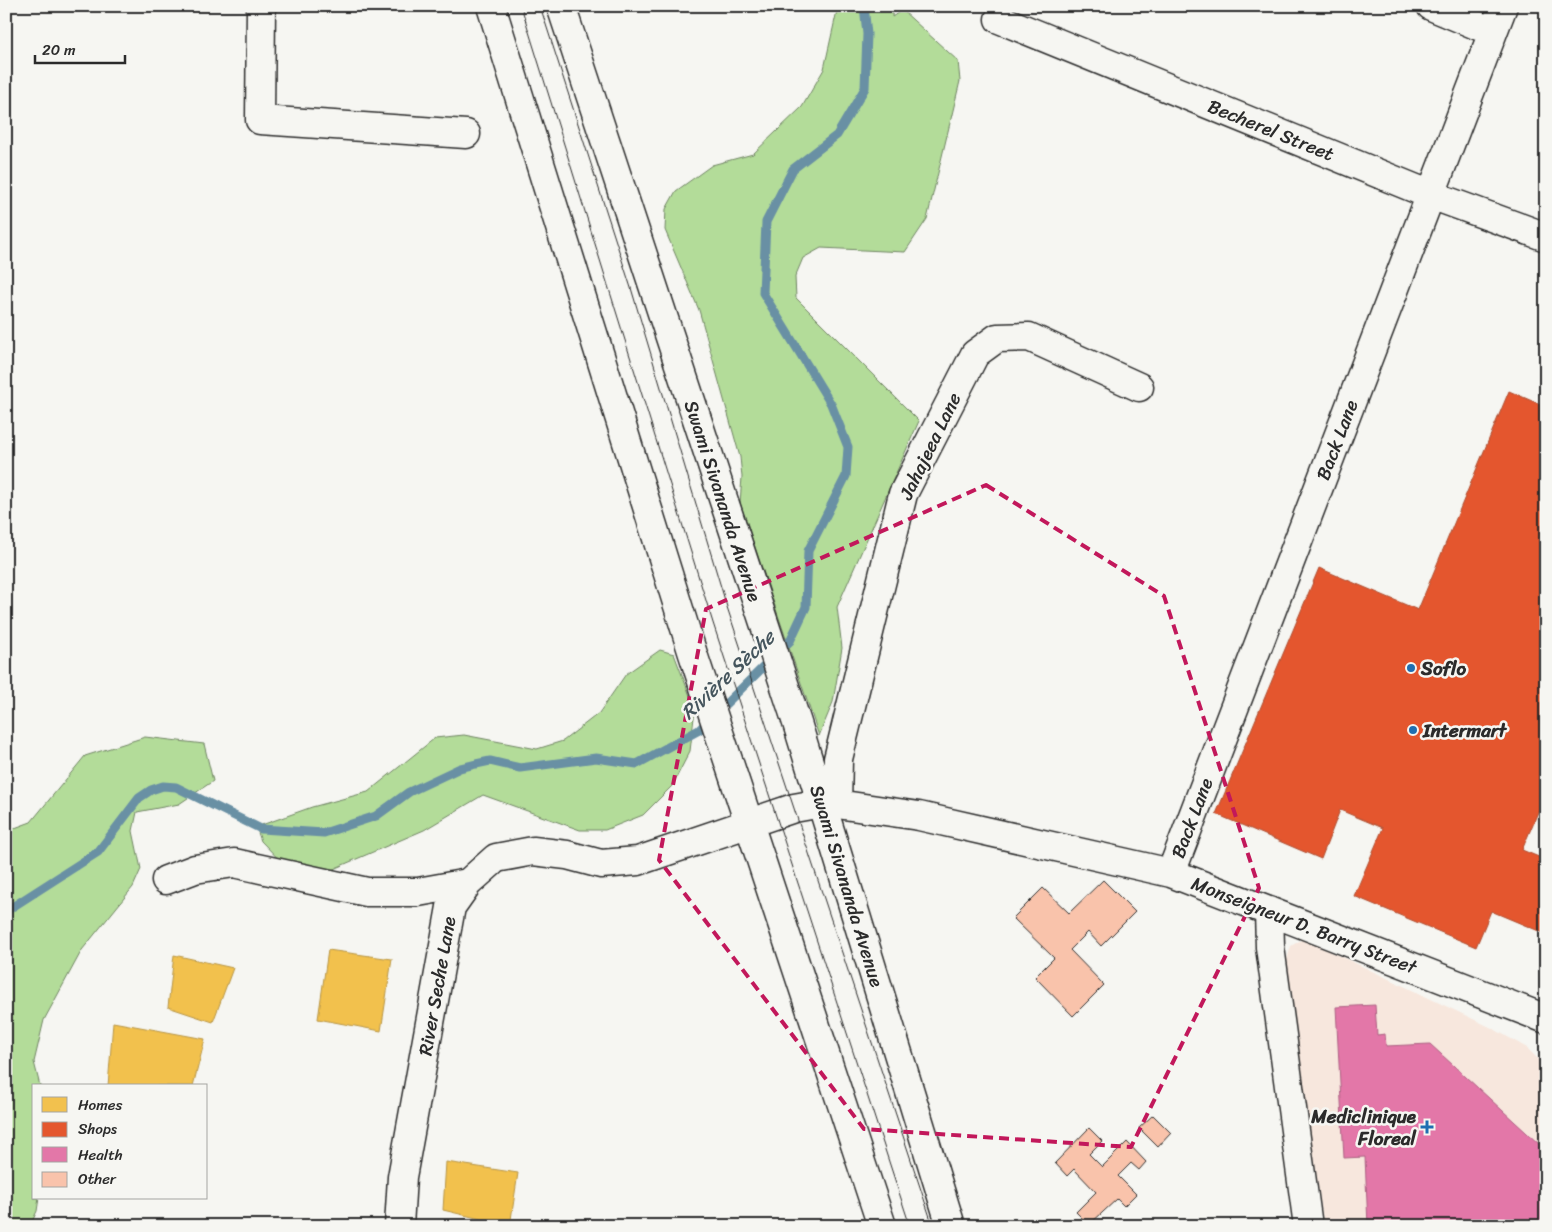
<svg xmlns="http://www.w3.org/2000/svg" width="1552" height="1232" viewBox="0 0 1552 1232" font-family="Sriracha,sans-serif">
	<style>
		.built { fill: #f7e7dd }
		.green { fill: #b3dc99; stroke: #6f8462 }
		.homes { fill: #f2c14e; stroke: #b69444 }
		.shops { fill: #e4572e; stroke: #ac4a2d }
		.health { fill: #e377a8; stroke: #ac6082 }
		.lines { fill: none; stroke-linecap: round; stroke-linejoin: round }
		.stream { stroke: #6990a4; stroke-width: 9 }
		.building { fill: #f9c3ab; stroke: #2b2b2b }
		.street-casing { stroke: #2b2b2b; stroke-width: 31 }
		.secondary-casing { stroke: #2b2b2b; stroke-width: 31 }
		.street { stroke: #f6f6f2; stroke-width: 28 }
		.secondary { stroke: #f6f6f2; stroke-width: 28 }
		.tram { stroke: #2b2b2b; stroke-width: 1 }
		.marked { fill: none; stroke: #c2185b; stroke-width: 4; stroke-dasharray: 10 6; stroke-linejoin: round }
		.poi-dot { fill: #1f6fb2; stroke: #f6f6f2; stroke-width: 2 }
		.labels { text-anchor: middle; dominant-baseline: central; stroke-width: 5; stroke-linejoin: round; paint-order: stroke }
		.street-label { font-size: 19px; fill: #2b2b2b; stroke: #f6f6f2 }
		.poi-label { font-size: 19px; font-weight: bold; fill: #2b2b2b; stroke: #f6f6f2; text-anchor: start }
		.water-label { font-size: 20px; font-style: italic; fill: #45555d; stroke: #f6f6f2 }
	</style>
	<rect width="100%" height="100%" fill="#f6f6f2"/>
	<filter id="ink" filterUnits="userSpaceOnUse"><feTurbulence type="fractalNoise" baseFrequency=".02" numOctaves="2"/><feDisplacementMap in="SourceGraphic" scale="10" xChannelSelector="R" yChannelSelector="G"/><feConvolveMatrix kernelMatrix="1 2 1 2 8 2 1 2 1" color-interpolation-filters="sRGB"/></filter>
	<g filter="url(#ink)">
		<path class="built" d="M 1301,940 L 1313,943 L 1492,1028 L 1527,1048 L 1546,1067 L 1546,1226 L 1324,1226 L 1284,969 L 1291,946 Z"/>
		<path class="green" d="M 838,6 L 893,6 L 892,17 L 902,10 L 958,61 L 960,81 L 927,219 L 905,252 L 821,248 L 803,258 L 795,277 L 796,298 L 919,421 L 837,607 L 842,648 L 833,702 L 819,736 L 740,503 L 742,477 L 740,457 L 699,310 L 665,230 L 666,209 L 676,191 L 712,165 L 753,154 L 802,107 L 824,69 Z
			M 660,650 L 674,654 L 695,709 L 690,751 L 672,786 L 643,815 L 605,830 L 580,830 L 483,795 L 424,830 L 317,876 L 291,872 L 261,841 L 256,827 L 312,807 L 368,792 L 435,738 L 464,735 L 537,749 L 563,741 L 599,713 L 626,674 Z
			M 145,737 L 204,744 L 213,781 L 179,804 L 137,812 L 133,831 L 141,869 L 133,887 L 82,950 L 44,1020 L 34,1062 L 40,1086 L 34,1086 L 34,1198 L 39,1198 L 37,1211 L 30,1226 L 6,1226 L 6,828 L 12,829 L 31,822 L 85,756 Z"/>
		<path class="homes" d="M 328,950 L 392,959 L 381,1031 L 318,1019 Z
			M 174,955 L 233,968 L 213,1022 L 168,1007 Z
			M 113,1022 L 205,1039 L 193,1086 L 108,1086 Z
			M 446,1162 L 518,1173 L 510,1226 L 443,1210 Z"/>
		<path class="shops" d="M 1509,391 L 1546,407 L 1546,793 L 1522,850 L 1546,860 L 1546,934 L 1491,911 L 1476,947 L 1354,896 L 1383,828 L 1340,810 L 1321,859 L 1216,814 L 1319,568 L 1418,610 Z"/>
		<path class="health" d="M 1375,1005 L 1377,1035 L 1385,1034 L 1386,1046 L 1430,1044 L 1539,1144 L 1540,1167 L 1546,1167 L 1546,1226 L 1368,1226 L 1365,1157 L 1344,1158 L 1336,1007 Z"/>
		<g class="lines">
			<path class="stream" d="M 6,911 L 98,852 L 139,798 L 151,790 L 163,786 L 176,787 L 261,829 L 324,833 L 376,816 L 409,792 L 460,768 L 476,764 L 490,761 L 520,768 L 596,758 L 637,764 L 699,730 L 790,641 L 806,607 L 808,551 L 846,476 L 848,447 L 831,404 L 763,293 L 766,222 L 793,169 L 837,135 L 865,88 L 867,34 L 864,6"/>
		</g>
		<path class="building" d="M 1103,880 L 1135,912 L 1101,946 L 1088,932 L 1070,950 L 1104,985 L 1073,1016 L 1035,977 L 1054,958 L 1013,918 L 1043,888 L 1069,913 Z
			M 1153,1115 L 1171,1133 L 1158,1147 L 1139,1128 Z
			M 1089,1128 L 1102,1141 L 1089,1154 L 1102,1167 L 1127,1142 L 1146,1162 L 1139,1170 L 1131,1163 L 1118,1176 L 1136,1194 L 1124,1206 L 1117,1199 L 1089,1225 L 1076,1212 L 1096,1192 L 1074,1169 L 1067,1176 L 1055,1163 Z"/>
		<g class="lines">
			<g class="street-casing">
				<path id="street" d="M 261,6 L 260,120 L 466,134
					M 1431,6 L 1493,32
					M 999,19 L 1431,195 L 1546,237
					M 837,804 L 838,759 L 903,494 L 975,354 L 997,338 L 1029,337 L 1139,387
					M 1171,873 L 1503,6
					M 166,880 L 195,869 L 234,863 L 367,892 L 418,892 L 468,883
					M 1269,911 L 1270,947 L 1308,1226
					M 399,1226 L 402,1177 L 451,907 L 468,883 L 496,858 L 533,851 L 567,855 L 601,864 L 638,861 L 794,808 L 822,803 L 837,804 L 919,816 L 1171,873 L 1546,1019"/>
			</g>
			<g class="secondary-casing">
				<path id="secondary" d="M 491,6 L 693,654 L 882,1226
					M 561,6 L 797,723 L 951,1226"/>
			</g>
			<use href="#street" class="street"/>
			<use href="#secondary" class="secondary"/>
			<path class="tram" d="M 521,6 L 713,623 L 910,1226
				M 540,6 L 631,288 L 727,607 L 933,1226"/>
		</g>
	</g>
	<path class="marked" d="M 986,485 L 1164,596 L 1259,888 L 1131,1147 L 864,1129 L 659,860 L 706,609 Z"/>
	<g class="poi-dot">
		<circle cx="1411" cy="668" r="5"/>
		<circle cx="1413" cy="730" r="5"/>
		<path d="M1424.5 1119.5h5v5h5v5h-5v5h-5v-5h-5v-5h5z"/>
	</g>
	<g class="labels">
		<g class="street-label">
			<text transform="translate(1271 130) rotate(22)">Becherel Street</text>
			<text transform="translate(1337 440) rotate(-69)">Back Lane</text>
			<text transform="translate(930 446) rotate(-64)">Jahajeea Lane</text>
			<text transform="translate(723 501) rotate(72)">Swami Sivananda Avenue</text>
			<text transform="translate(1192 818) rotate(-69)">Back Lane</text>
			<text transform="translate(847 886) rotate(73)">Swami Sivananda Avenue</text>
			<text transform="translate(1304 925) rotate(21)">Monseigneur D. Barry Street</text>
			<text transform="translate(437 986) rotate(-80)">River Seche Lane</text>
		</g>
		<g class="poi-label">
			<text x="1421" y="668">Soflo</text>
			<text x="1423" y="730">Intermart</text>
			<text x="1416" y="1116" text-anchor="end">Mediclinique<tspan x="1416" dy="22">Floreal</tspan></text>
		</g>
		<g class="water-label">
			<text transform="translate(728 675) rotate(-43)">Rivière Sèche</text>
		</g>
	</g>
	<rect width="1552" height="1232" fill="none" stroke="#f6f6f2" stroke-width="25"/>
	<rect x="12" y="12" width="1527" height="1207" fill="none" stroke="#2b2b2b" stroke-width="2" filter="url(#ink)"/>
	<rect x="32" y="1084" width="175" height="115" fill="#f6f6f2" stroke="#a5a5a2"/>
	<rect x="42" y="1097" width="25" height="15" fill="#f2c14e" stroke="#a5a5a2"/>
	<text x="78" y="1110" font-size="15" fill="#2b2b2b">Homes</text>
	<rect x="42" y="1122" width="25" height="15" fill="#e4572e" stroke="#a5a5a2"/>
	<text x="78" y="1134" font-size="15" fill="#2b2b2b">Shops</text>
	<rect x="42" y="1147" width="25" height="15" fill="#e377a8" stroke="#a5a5a2"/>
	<text x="78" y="1160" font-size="15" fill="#2b2b2b">Health</text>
	<rect x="42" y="1172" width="25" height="15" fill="#f9c3ab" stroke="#a5a5a2"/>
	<text x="78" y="1184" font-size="15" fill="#2b2b2b">Other</text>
	<path d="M35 55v8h90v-8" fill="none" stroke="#2b2b2b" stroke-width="2.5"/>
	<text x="42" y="55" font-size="15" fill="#2b2b2b" stroke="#f6f6f2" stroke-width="4" paint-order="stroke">20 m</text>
</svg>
